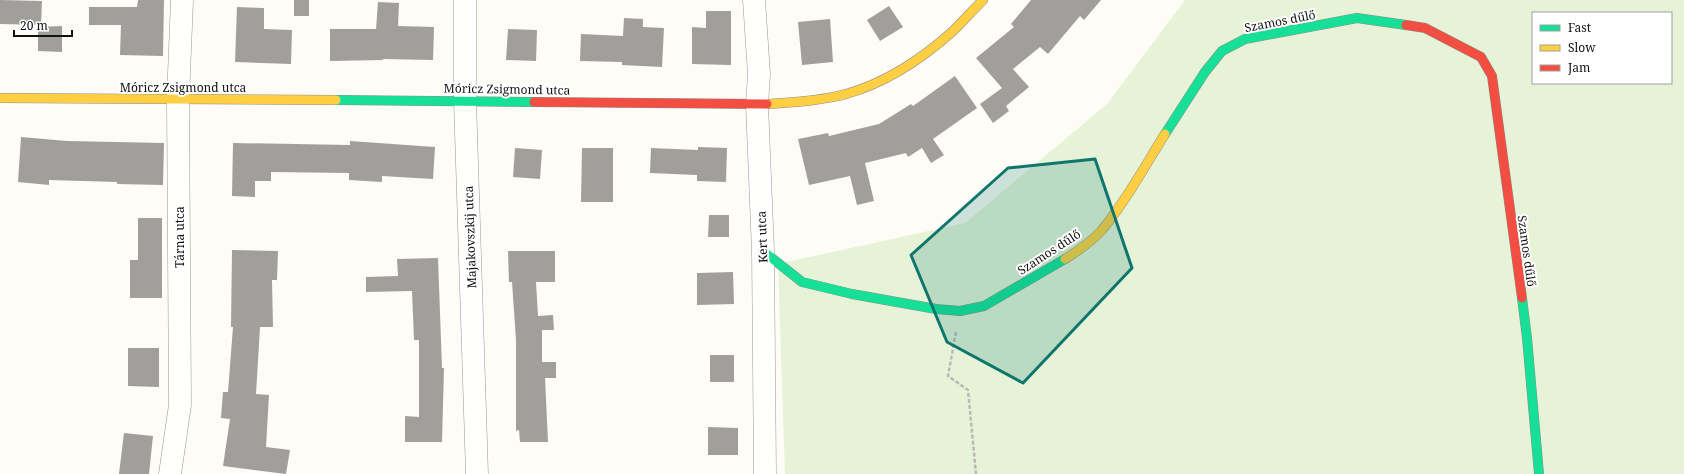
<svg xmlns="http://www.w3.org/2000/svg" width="1684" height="474" viewBox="0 0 1684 474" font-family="'Noto Serif',serif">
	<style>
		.green { fill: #e7f3d7; fill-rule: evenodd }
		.building { fill: #a19f9c }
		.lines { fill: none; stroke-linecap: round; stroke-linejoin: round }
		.street-casing { stroke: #979795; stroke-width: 23 }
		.fast-casing { stroke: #8e8d8b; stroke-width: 10 }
		.slow-casing { stroke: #8e8d8b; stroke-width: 10 }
		.jam-casing { stroke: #8e8d8b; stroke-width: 10 }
		.path { stroke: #b9b9b8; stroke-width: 2.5; stroke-dasharray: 4 2; stroke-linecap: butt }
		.street { stroke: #fffffe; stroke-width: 22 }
		.fast { stroke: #16e098; stroke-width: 9 }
		.slow { stroke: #ffcf43; stroke-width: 9 }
		.jam { stroke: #f24e42; stroke-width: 9 }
		.marked { fill: #0f766e; fill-opacity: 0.2; stroke: #0f766e; stroke-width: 3; stroke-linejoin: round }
		.labels { text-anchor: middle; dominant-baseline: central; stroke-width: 4; stroke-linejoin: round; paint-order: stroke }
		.street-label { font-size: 12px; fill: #111; stroke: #fff }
	</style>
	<rect width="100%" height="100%" fill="#fdfcf7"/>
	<path class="green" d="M 1185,0 L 1684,0 L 1684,474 L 785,474 L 778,264 L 965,223 L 1107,104 ZM 1533,13 L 1671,13 L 1671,83 L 1533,83 Z"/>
	<path class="building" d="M 0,0 L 42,1 L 41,25 L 0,24 Z
		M 138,0 L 164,0 L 163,56 L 120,55 L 121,25 L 89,25 L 89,7 L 137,7 Z
		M 294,0 L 309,0 L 309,16 L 294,16 Z
		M 1031,0 L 1101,0 L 1084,20 L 1080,16 L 1048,54 L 1040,47 L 1013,69 L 1029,87 L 1006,106 L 1009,111 L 993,123 L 980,104 L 1002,88 L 976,58 L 1014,27 L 1011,24 Z
		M 378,2 L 399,3 L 398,26 L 434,27 L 433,60 L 383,59 L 383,60 L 330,61 L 330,29 L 376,29 Z
		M 889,6 L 903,27 L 880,41 L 867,20 Z
		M 237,7 L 264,8 L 264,29 L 292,30 L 291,64 L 235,62 Z
		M 706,11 L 731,11 L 731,65 L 692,64 L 692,27 L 706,28 Z
		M 624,18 L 643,19 L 643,27 L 664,28 L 662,67 L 622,65 L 622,62 L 580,61 L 581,34 L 623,36 Z
		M 830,19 L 833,62 L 802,65 L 798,22 Z
		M 62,26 L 62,52 L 38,51 L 38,27 Z
		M 508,29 L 537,30 L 536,61 L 506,60 Z
		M 955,76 L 977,108 L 933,139 L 944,155 L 931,163 L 922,148 L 908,157 L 906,153 L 865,163 L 874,201 L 857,205 L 850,176 L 809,185 L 798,139 L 828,133 L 829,136 L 879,124 L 911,104 L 913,106 Z
		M 21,137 L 67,141 L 164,143 L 163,185 L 117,184 L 117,182 L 49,180 L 49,185 L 18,182 Z
		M 350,141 L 435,147 L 433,179 L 382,176 L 382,182 L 349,180 L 349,173 L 271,172 L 271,181 L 255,181 L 255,197 L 232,196 L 233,143 L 350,145 Z
		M 698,147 L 727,148 L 726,182 L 697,181 L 697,175 L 650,173 L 651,148 L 698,150 Z
		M 515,148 L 542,150 L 540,179 L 513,177 Z
		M 582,148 L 613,148 L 613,202 L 581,202 Z
		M 709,215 L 729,215 L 729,237 L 708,237 Z
		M 138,218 L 162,218 L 162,298 L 130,298 L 130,260 L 138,260 Z
		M 232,250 L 278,251 L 277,280 L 272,280 L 273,327 L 260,327 L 256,394 L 269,395 L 266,447 L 290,450 L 286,474 L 223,466 L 230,419 L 221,418 L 223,392 L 228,392 L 233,327 L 231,327 Z
		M 508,251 L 555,251 L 555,282 L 536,282 L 538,316 L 553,315 L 554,330 L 542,330 L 542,362 L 556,362 L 556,378 L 545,378 L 548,442 L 520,442 L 519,430 L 516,431 L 516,340 L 512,282 L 509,282 Z
		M 438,258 L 442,368 L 444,368 L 442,442 L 405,442 L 405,416 L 419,417 L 419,340 L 414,340 L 412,291 L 366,292 L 366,277 L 398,276 L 397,259 Z
		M 733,272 L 734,304 L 697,305 L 697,273 Z
		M 128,348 L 159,348 L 159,387 L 128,386 Z
		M 710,355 L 734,355 L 734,382 L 710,382 Z
		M 708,427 L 738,428 L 738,455 L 708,455 Z
		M 124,433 L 153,436 L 149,474 L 119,474 Z"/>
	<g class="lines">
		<g class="street-casing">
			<path id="street" d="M 465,0 L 465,101 L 477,474
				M 754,0 L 759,74 L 757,105 L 763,251 L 765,474
				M 170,474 L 180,405 L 178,99 L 182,0"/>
		</g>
		<g class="fast-casing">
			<path id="fast" d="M 336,100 L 534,102
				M 1165,134 L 1205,72 L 1222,51 L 1245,39 L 1357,18 L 1406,25
				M 763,251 L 802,282 L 852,294 L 936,309 L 960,311 L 984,306 L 1065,259
				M 1522,298 L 1527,338 L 1539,474"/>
		</g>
		<g class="slow-casing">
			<path id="slow" d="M 0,98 L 336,100
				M 767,104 C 793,102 820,101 846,94 C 885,83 923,58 953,31 C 963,21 973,10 983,0
				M 1065,259 C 1078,251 1092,241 1102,230 C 1126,201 1145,166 1165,134"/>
		</g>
		<g class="jam-casing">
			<path id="jam" d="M 1406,25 L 1425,28 L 1481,57 L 1492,76 L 1522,298
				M 534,102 L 767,104"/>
		</g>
		<path class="path" d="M 956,332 L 948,376 L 968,390 L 976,474"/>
		<use href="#street" class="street"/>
		<use href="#fast" class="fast"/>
		<use href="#slow" class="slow"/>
		<use href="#jam" class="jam"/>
	</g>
	<path class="marked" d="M 1095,159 L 1132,268 L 1023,383 L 947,342 L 911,255 L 1008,168 Z"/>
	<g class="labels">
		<g class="street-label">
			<text transform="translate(1280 21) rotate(-11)">Szamos dűlő</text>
			<text x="183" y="87">Móricz Zsigmond utca</text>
			<text transform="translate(507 89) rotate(1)">Móricz Zsigmond utca</text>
			<text transform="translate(179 237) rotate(-90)">Tárna utca</text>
			<text transform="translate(470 237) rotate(-92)">Majakovszkij utca</text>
			<text transform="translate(762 237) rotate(-92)">Kert utca</text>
			<text transform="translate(1527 251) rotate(82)">Szamos dűlő</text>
			<text transform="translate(1049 252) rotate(-33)">Szamos dűlő</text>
		</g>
	</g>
	<rect x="1532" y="12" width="140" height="72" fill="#ffffff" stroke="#a0a0a0"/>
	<rect x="1540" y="25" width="20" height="6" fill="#16e098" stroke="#a0a0a0"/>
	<text x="1568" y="32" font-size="12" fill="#111111">Fast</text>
	<rect x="1540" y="45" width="20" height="6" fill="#ffcf43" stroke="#a0a0a0"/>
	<text x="1568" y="52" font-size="12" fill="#111111">Slow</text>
	<rect x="1540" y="65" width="20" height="6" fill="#f24e42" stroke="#a0a0a0"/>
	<text x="1568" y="72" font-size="12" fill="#111111">Jam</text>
	<path d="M14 30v6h58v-6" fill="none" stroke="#111111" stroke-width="2"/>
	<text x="20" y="30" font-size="12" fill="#111111" stroke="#ffffff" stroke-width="3" paint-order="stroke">20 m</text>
</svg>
